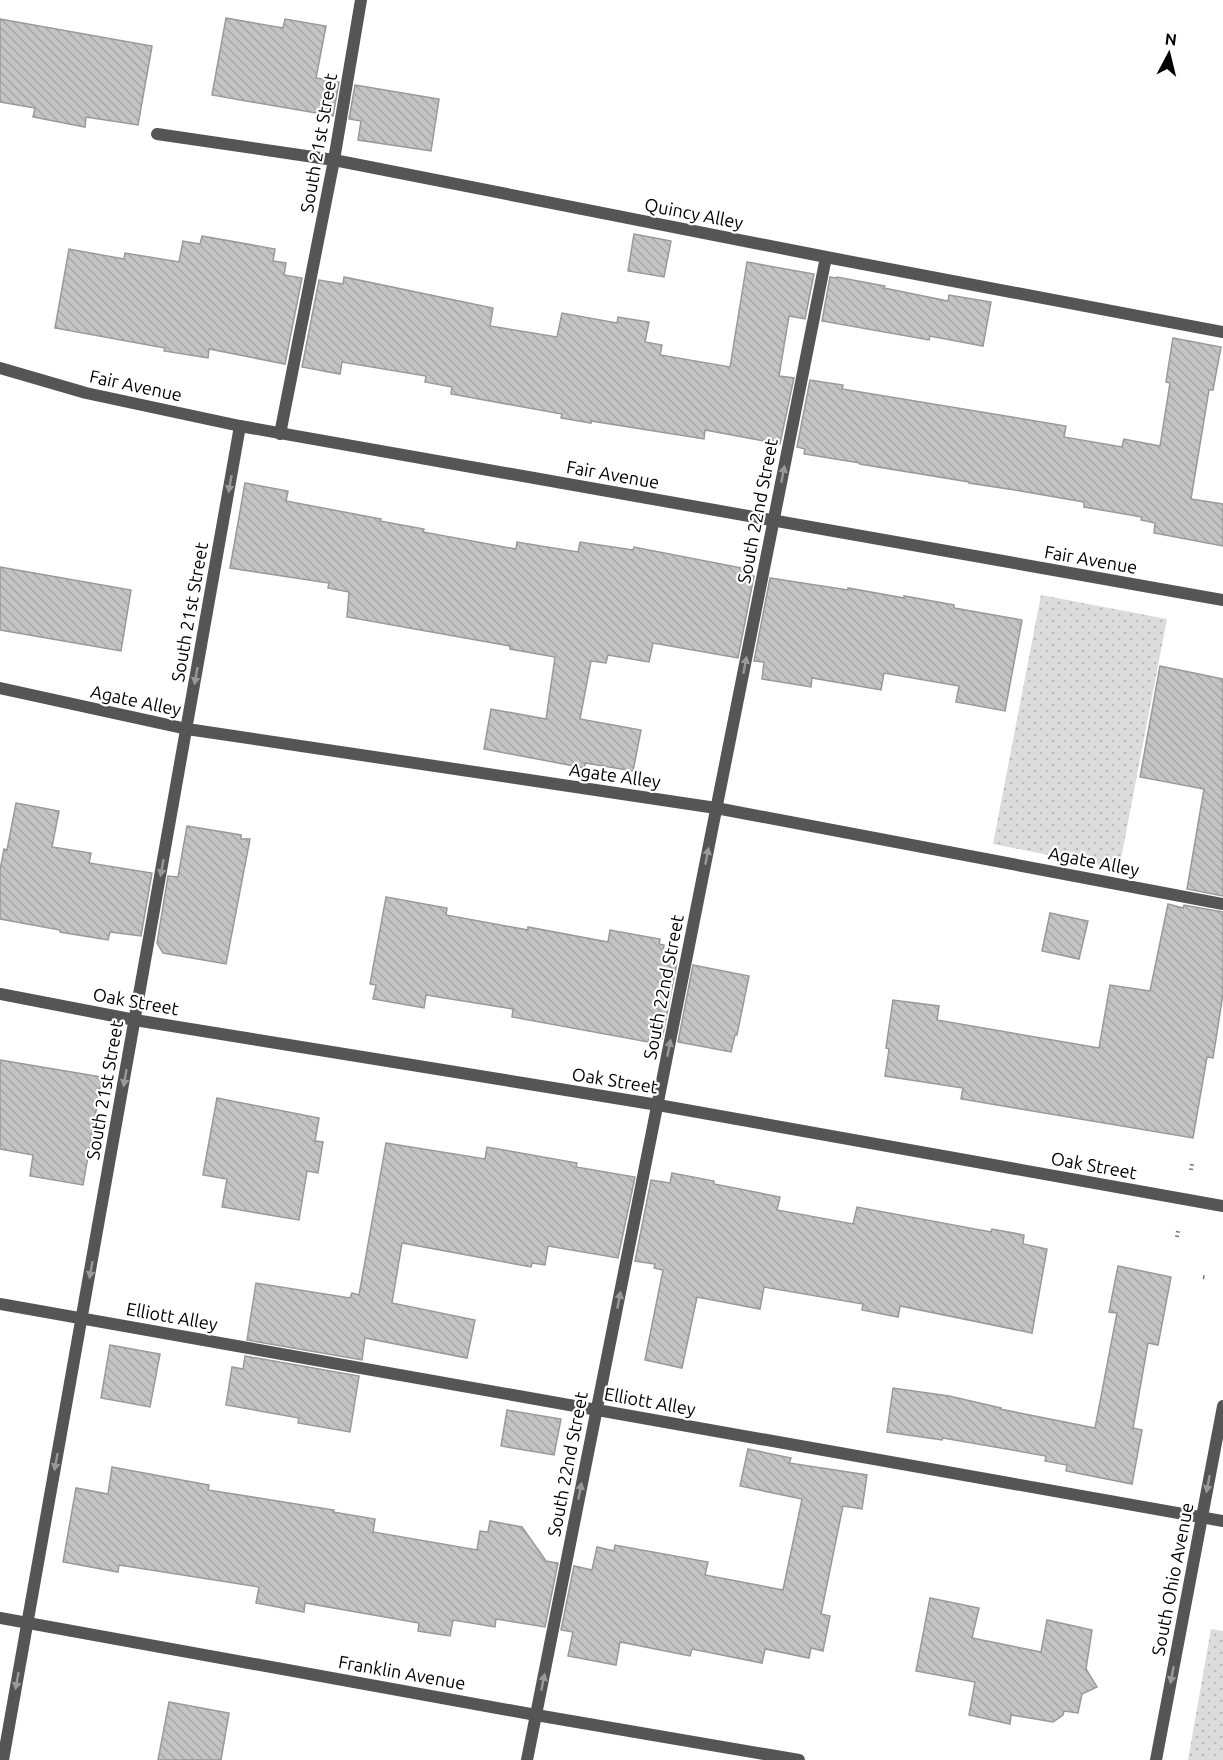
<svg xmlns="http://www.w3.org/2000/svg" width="1223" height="1760" viewBox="0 0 1223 1760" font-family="Ubuntu,sans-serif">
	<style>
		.grass { fill: url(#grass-dots) }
		.building { fill: url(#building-back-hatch); stroke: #999; stroke-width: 1.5 }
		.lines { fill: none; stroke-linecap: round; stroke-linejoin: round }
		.path { stroke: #777; stroke-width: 4; stroke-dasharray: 1.5 3; stroke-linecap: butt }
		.service { stroke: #555; stroke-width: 12 }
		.minor { stroke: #555; stroke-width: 12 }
		.tertiary { stroke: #555; stroke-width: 12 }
		.oneway { fill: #999 }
		.labels { text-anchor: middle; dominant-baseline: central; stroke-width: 4.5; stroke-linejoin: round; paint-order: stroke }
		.street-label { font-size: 18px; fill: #000; stroke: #fff }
	</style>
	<defs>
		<pattern id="grass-dots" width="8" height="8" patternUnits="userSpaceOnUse" patternTransform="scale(1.5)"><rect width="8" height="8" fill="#dcdcdc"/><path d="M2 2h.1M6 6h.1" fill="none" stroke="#bbb" stroke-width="1.8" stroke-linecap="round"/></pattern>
		<pattern id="building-back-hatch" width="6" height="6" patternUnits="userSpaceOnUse" patternTransform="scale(1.5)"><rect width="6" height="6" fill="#c4c4c4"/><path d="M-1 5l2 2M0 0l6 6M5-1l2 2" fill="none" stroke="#a7a7a7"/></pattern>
	</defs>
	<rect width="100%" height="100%" fill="#fff"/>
	<path class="grass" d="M 1041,595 L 1167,619 L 1119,869 L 993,844 Z
		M 1211,1629 L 1223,1631 L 1223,1760 L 1188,1760 Z"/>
	<path class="building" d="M 226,18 L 283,28 L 285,19 L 326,26 L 316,78 L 339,82 L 333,116 L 212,95 Z
		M 0,19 L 152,46 L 138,125 L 86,117 L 85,127 L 33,117 L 35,108 L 0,102 Z
		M 355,85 L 439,99 L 431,151 L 358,140 L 361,121 L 349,119 Z
		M 634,234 L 671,241 L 664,277 L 628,271 Z
		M 202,236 L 275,249 L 273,261 L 286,263 L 284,275 L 302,278 L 285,364 L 209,349 L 208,358 L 164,351 L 165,348 L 55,328 L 69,249 L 124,259 L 125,253 L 179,262 L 183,241 L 200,244 Z
		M 747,262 L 814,274 L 805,319 L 789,316 L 779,376 L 794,378 L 780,444 L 705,430 L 704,439 L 591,421 L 591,423 L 561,418 L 562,414 L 451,394 L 452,387 L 425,382 L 426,376 L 342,362 L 340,374 L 302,367 L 319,280 L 343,284 L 344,277 L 493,308 L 490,326 L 557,337 L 562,313 L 617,323 L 618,317 L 649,322 L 645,342 L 662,345 L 660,355 L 730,367 Z
		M 830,277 L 836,278 L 837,277 L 885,286 L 884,288 L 948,301 L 949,295 L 991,302 L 983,346 L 930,336 L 929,340 L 822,321 Z
		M 1173,338 L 1221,347 L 1213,390 L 1209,390 L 1191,499 L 1223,504 L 1223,546 L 1154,533 L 1155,523 L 1141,520 L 1142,517 L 1084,507 L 1084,502 L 1015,490 L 969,483 L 969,482 L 860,464 L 860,463 L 804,454 L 805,449 L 797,447 L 810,380 L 843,385 L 842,389 L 1066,426 L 1064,437 L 1122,447 L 1124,439 L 1160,446 L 1170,383 L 1166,382 Z
		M 245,483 L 288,491 L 286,501 L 381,519 L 380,521 L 424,529 L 423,532 L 516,549 L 517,542 L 578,552 L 580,542 L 633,550 L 634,547 L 742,568 L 741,574 L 754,576 L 738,658 L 653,643 L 649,662 L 608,655 L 606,663 L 591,661 L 580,719 L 641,730 L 633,771 L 585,763 L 585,768 L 484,749 L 491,709 L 546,719 L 555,657 L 510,649 L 510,646 L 347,617 L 349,592 L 328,588 L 329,583 L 230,568 Z
		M 0,567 L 131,590 L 121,651 L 0,630 Z
		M 770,578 L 848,590 L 848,588 L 904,598 L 904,596 L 954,605 L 954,608 L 1022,620 L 1005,711 L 956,702 L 959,686 L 884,673 L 881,690 L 812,678 L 811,687 L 762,679 L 764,662 L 754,661 Z
		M 1160,666 L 1223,679 L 1223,896 L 1187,889 L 1204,789 L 1140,777 Z
		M 16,803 L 59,811 L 52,847 L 91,853 L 89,863 L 152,873 L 141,936 L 110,932 L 108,940 L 60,932 L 60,930 L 0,919 L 0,870 L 4,849 L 7,850 Z
		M 187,826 L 241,835 L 241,839 L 250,839 L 226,964 L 163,953 L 157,943 L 168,876 L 178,877 Z
		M 386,897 L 447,908 L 446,915 L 528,930 L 528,927 L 608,942 L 610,930 L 660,939 L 659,944 L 664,945 L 662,959 L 677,962 L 662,1039 L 649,1037 L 648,1042 L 512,1017 L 513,1009 L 426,995 L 424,1008 L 373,999 L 376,985 L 370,984 Z
		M 1168,904 L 1183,908 L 1184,905 L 1223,912 L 1223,994 L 1213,1058 L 1207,1057 L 1193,1138 L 961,1099 L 963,1088 L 885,1076 L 889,1049 L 886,1048 L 893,1000 L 939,1006 L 937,1020 L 1099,1048 L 1110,985 L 1150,991 Z
		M 1050,913 L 1088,921 L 1079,959 L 1042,951 Z
		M 693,965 L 749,976 L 737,1035 L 735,1035 L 731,1052 L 678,1042 Z
		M 0,1060 L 102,1077 L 83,1185 L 30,1176 L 33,1155 L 0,1149 Z
		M 217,1098 L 319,1118 L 315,1141 L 323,1142 L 318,1173 L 307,1171 L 299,1220 L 222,1207 L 227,1179 L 203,1175 Z
		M 386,1143 L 485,1159 L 487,1147 L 577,1163 L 576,1167 L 635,1177 L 618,1258 L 548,1246 L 545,1265 L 532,1263 L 531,1267 L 402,1243 L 392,1303 L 475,1320 L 467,1358 L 365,1338 L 362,1360 L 247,1340 L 256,1283 L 350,1298 L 352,1293 L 359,1295 Z
		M 672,1173 L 714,1181 L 714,1184 L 780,1197 L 777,1210 L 853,1224 L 857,1207 L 991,1232 L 992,1229 L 1024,1235 L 1023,1244 L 1047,1249 L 1032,1333 L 900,1306 L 898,1317 L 862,1310 L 863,1304 L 764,1287 L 760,1309 L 697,1297 L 682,1368 L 645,1360 L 663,1270 L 654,1268 L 655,1264 L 635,1261 L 651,1180 L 670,1183 Z
		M 1118,1266 L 1171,1277 L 1158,1345 L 1148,1343 L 1133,1428 L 1142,1430 L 1132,1484 L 1066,1471 L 1067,1465 L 1045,1461 L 1046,1456 L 943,1438 L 942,1440 L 887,1432 L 893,1388 L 949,1396 L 1001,1408 L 1000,1409 L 1095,1428 L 1117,1313 L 1109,1312 Z
		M 110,1345 L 160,1354 L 150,1407 L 101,1398 Z
		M 245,1356 L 359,1376 L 350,1432 L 298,1423 L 299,1418 L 226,1405 L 232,1367 L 243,1369 Z
		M 507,1410 L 561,1419 L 554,1455 L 501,1446 Z
		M 748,1449 L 791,1458 L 789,1463 L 867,1475 L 862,1509 L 843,1506 L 821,1614 L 830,1616 L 823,1651 L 811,1648 L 809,1658 L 765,1649 L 762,1663 L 692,1649 L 690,1656 L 620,1642 L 616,1665 L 568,1656 L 573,1632 L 561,1630 L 574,1566 L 592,1570 L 597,1547 L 614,1551 L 615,1545 L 708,1562 L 705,1575 L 783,1590 L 802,1499 L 740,1486 Z
		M 112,1467 L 209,1485 L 208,1490 L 334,1510 L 333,1512 L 375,1519 L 373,1532 L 477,1550 L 480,1531 L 488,1532 L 490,1521 L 522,1527 L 546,1561 L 558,1563 L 545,1627 L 496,1619 L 495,1627 L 453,1620 L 450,1636 L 418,1631 L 419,1623 L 305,1603 L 304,1612 L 256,1603 L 259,1587 L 119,1565 L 118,1572 L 63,1562 L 76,1488 L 108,1494 Z
		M 930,1598 L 979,1608 L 972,1638 L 1041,1652 L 1047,1620 L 1092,1630 L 1086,1669 L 1097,1687 L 1082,1694 L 1078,1713 L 1064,1711 L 1063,1715 L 1053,1722 L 1011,1715 L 1010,1724 L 969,1715 L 975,1682 L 916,1671 Z
		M 169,1702 L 229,1713 L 221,1760 L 158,1760 Z"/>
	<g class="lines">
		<path class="path" d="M 1191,1170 L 1192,1164
			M 1177,1237 L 1178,1231
			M 1203,1277 L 1207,1278"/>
		<path class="service" d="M 157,134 L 334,160 L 826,257 L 1223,332
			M 280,434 L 334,160 L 361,0
			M 0,688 L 187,729 L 716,808 L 1223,904
			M 0,1304 L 1223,1521
			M 3,1760 L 240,426
			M 527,1760 L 826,257"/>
		<path class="minor" d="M 0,368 L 86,393 L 240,426 L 1223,600
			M 0,994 L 135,1020 L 658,1105 L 1223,1206
			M 0,1618 L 536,1715 L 799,1760"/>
		<path class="tertiary" d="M 1156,1760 L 1223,1406"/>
	</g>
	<defs><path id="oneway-solid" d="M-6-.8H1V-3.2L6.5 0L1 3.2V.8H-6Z" transform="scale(1.5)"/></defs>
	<g class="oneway">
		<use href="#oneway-solid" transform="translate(783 474) rotate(-79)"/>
		<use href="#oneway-solid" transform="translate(230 484) rotate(100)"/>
		<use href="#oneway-solid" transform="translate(745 665) rotate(-79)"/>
		<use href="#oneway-solid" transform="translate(196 676) rotate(100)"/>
		<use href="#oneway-solid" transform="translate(707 856) rotate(-79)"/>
		<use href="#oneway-solid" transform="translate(162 868) rotate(100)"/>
		<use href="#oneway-solid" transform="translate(669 1048) rotate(-79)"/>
		<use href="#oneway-solid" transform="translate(125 1078) rotate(100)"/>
		<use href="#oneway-solid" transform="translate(91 1270) rotate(100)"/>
		<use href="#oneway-solid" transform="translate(619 1300) rotate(-79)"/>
		<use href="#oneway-solid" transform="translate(56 1462) rotate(100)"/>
		<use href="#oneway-solid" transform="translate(1208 1484) rotate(101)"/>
		<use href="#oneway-solid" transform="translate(580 1491) rotate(-79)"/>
		<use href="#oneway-solid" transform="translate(1172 1675) rotate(101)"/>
		<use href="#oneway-solid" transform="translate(17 1681) rotate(100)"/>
		<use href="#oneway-solid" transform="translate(543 1682) rotate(-79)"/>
	</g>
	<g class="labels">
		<g class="street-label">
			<text transform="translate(318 143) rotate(-80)">South 21st Street</text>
			<text transform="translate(694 213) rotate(11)">Quincy Alley</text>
			<text transform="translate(136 385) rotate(12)">Fair Avenue</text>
			<text transform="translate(613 474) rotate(10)">Fair Avenue</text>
			<text transform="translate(757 511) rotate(-79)">South 22nd Street</text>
			<text transform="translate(1091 559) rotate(10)">Fair Avenue</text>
			<text transform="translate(189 612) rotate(-80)">South 21st Street</text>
			<text transform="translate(136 700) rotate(12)">Agate Alley</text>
			<text transform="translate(615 775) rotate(8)">Agate Alley</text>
			<text transform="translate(1094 861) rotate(11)">Agate Alley</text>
			<text transform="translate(663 987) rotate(-79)">South 22nd Street</text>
			<text transform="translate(136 1001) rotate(10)">Oak Street</text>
			<text transform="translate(615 1080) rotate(9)">Oak Street</text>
			<text transform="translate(104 1090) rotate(-80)">South 21st Street</text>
			<text transform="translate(1094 1165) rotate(10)">Oak Street</text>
			<text transform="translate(172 1316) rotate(10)">Elliott Alley</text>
			<text transform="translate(650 1401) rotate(10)">Elliott Alley</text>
			<text transform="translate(567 1464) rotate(-79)">South 22nd Street</text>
			<text transform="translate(1172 1579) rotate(-79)">South Ohio Avenue</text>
			<text transform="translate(402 1672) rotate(10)">Franklin Avenue</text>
		</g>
	</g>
	<g transform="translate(1169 54) rotate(7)" stroke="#ffffff" stroke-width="4.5" paint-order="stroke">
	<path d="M0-4.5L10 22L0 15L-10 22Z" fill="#000000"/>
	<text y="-9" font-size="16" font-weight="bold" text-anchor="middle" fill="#000000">N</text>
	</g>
</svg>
